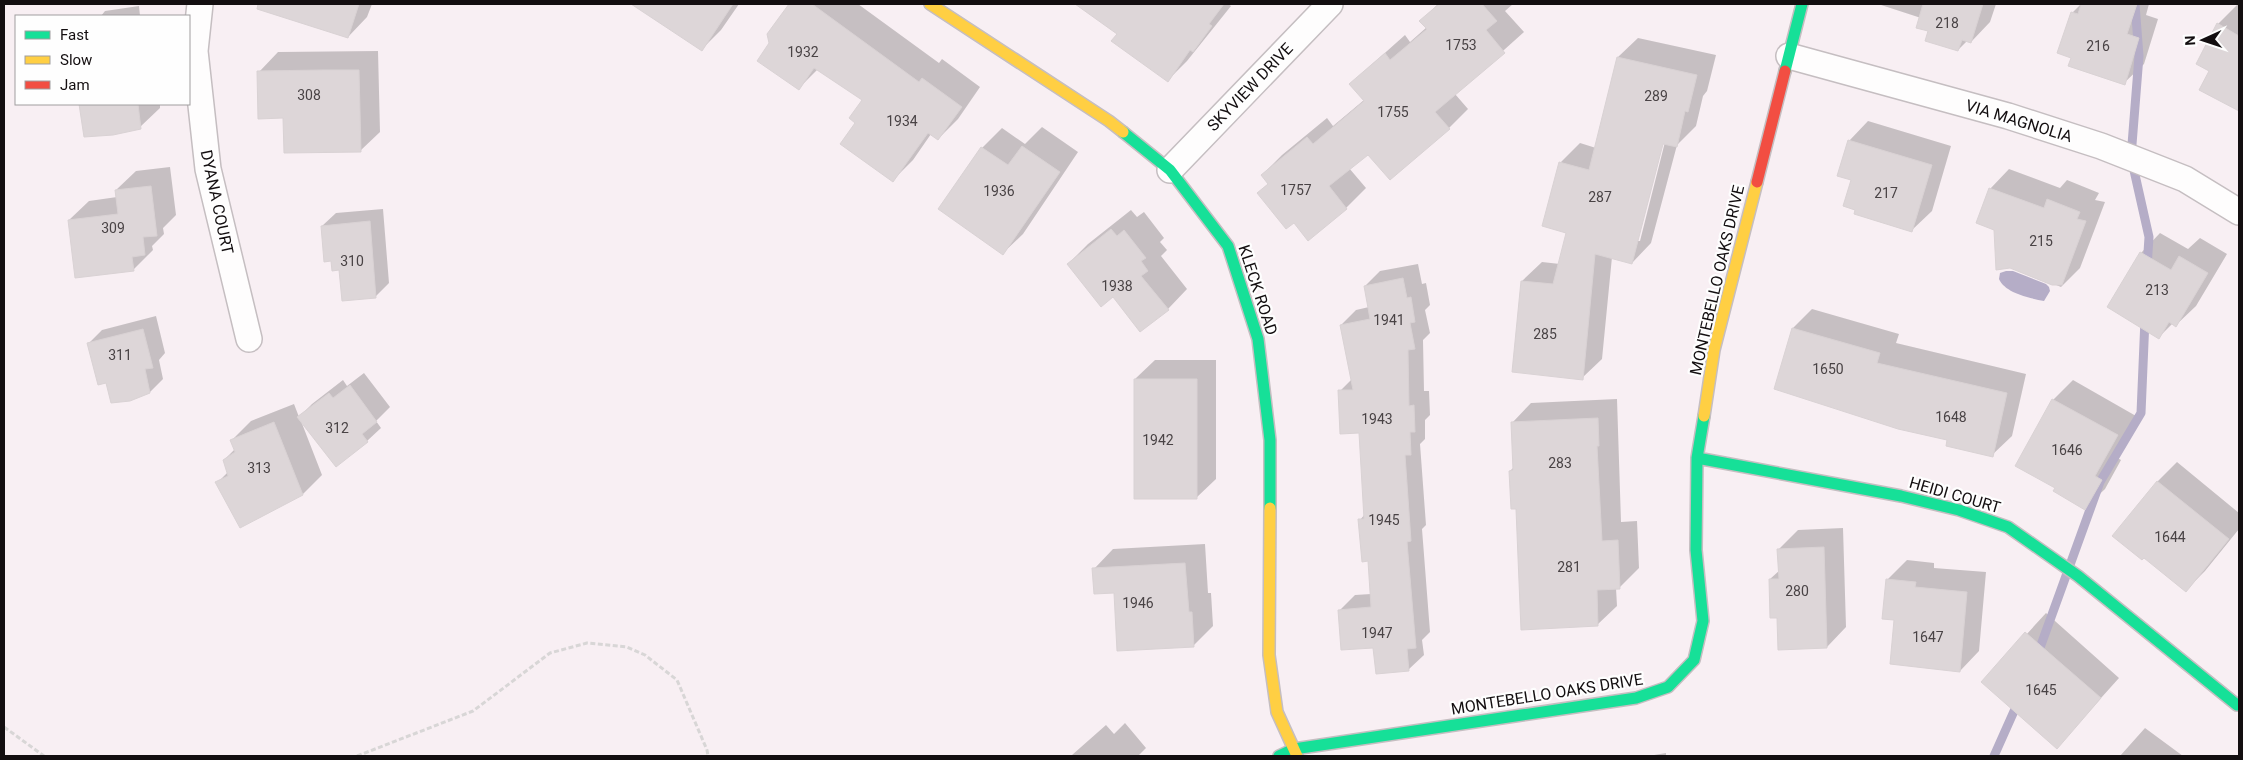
<svg xmlns="http://www.w3.org/2000/svg" width="2243" height="760" viewBox="0 0 2243 760" font-family="Roboto,sans-serif">
	<style>
		.water { fill: #b5adc7 }
		.shadow { fill: #0003; fill-rule: evenodd }
		.lines { fill: none; stroke-linecap: round; stroke-linejoin: round }
		.stream { stroke: #b5adc7; stroke-width: 9 }
		.building { fill: #ddd6d8; stroke: #d9d2d4 }
		.street-casing { stroke: #c5bec1; stroke-width: 28 }
		.fast-casing { stroke: #c5bec1; stroke-width: 14 }
		.slow-casing { stroke: #c5bec1; stroke-width: 14 }
		.jam-casing { stroke: #c5bec1; stroke-width: 14 }
		.path { stroke: #d8d6d6; stroke-width: 3; stroke-dasharray: 5 2.5; stroke-linecap: butt }
		.street { stroke: #fefdfd; stroke-width: 25 }
		.fast { stroke: #16e098; stroke-width: 11 }
		.slow { stroke: #ffcf43; stroke-width: 11 }
		.jam { stroke: #f24e42; stroke-width: 11 }
		.labels { text-anchor: middle; dominant-baseline: central; stroke-width: 4.5; stroke-linejoin: round; paint-order: stroke }
		.number-label { font-size: 14px; fill: #494345 }
		.street-label { font-size: 16px; fill: #130e10; stroke: #fefefe }
	</style>
	<rect width="100%" height="100%" fill="#f8eff3"/>
	<path class="water" d="M 2006,271 L 2013,271 L 2046,284 L 2049,287 L 2050,291 L 2044,301 C 2029,298 2005,293 1999,279 L 2000,273 Z"/>
	<path class="shadow" d="M 259,4 L 372,4 L 367,17 L 348,37 L 258,8 Z
		M 640,4 L 739,4 L 721,30 L 702,49 L 638,7 Z
		M 791,4 L 858,4 L 939,63 L 942,59 L 980,87 L 958,119 L 938,139 L 931,134 L 913,160 L 893,180 L 857,122 L 864,99 L 818,69 L 798,89 L 771,44 L 769,34 Z
		M 1101,4 L 1228,4 L 1231,6 L 1187,61 L 1168,80 L 1118,33 L 1093,15 Z
		M 1438,4 L 1513,4 L 1505,11 L 1524,32 L 1455,94 L 1468,109 L 1449,128 L 1368,153 L 1349,168 L 1366,188 L 1346,208 L 1308,239 L 1294,221 L 1259,193 L 1269,183 L 1262,175 L 1282,155 L 1327,118 L 1333,126 L 1364,100 L 1350,84 L 1405,35 L 1410,42 L 1427,27 L 1421,21 Z
		M 1878,4 L 1996,4 L 1990,22 L 1971,42 L 1967,41 L 1958,50 L 1930,30 L 1921,18 Z
		M 2081,4 L 2149,4 L 2146,15 L 2158,19 L 2144,64 L 2124,83 L 2073,57 L 2072,13 Z
		M 2238,4 L 2239,5 L 2239,110 L 2200,90 L 2211,70 L 2218,24 Z
		M 139,6 L 140,16 L 101,16 L 105,11 Z
		M 1638,38 L 1716,55 L 1707,91 L 1703,96 L 1696,126 L 1677,145 L 1651,243 L 1632,263 L 1612,257 L 1602,359 L 1582,378 L 1522,281 L 1542,262 L 1560,264 L 1567,232 L 1560,163 L 1580,143 L 1596,148 L 1618,57 ZM 1664,137 L 1666,138 L 1640,241 L 1637,241 Z
		M 378,51 L 380,132 L 360,151 L 284,117 L 259,72 L 278,52 Z
		M 80,104 L 160,104 L 160,108 L 140,127 L 85,136 Z
		M 1868,121 L 1951,146 L 1932,211 L 1912,230 L 1856,209 L 1849,141 Z
		M 1042,127 L 1078,152 L 1023,234 L 1003,253 L 940,209 L 982,148 L 1002,128 L 1025,144 Z
		M 170,167 L 176,215 L 163,228 L 164,234 L 152,246 L 153,250 L 133,270 L 69,220 L 89,201 L 117,197 L 116,190 L 136,171 Z
		M 2009,169 L 2060,188 L 2067,180 L 2099,193 L 2095,200 L 2105,202 L 2080,268 L 2061,287 L 2010,266 L 1990,189 Z
		M 383,209 L 389,283 L 375,297 L 332,259 L 322,226 L 336,213 Z
		M 1131,210 L 1137,217 L 1144,212 L 1164,238 L 1160,242 L 1167,250 L 1161,256 L 1187,289 L 1168,309 L 1113,296 L 1068,264 L 1088,244 Z
		M 2160,233 L 2188,249 L 2200,238 L 2227,254 L 2196,306 L 2176,325 L 2173,323 L 2159,337 L 2109,307 L 2141,253 Z
		M 1418,264 L 1422,284 L 1426,283 L 1430,305 L 1425,310 L 1430,333 L 1423,340 L 1424,391 L 1429,391 L 1430,415 L 1425,420 L 1425,439 L 1420,444 L 1426,525 L 1422,529 L 1430,632 L 1422,640 L 1424,655 L 1408,670 L 1374,646 L 1339,611 L 1355,595 L 1371,594 L 1369,560 L 1360,520 L 1365,514 L 1360,432 L 1340,391 L 1352,379 L 1341,325 L 1356,310 L 1369,307 L 1365,286 L 1380,271 Z
		M 1812,309 L 1899,334 L 1896,343 L 2026,374 L 2012,436 L 1992,455 L 1949,439 L 1793,328 Z
		M 156,316 L 165,353 L 159,360 L 163,379 L 150,392 L 89,343 L 102,330 Z
		M 1155,360 L 1216,360 L 1216,479 L 1196,498 L 1135,379 Z
		M 364,373 L 390,407 L 376,421 L 381,428 L 367,441 L 336,466 L 301,421 L 322,475 L 303,494 L 240,526 L 217,483 L 228,472 L 224,460 L 235,449 L 232,440 L 251,421 L 294,404 L 299,417 L 312,404 L 343,380 L 347,386 Z
		M 2073,380 L 2136,416 L 2114,456 L 2121,460 L 2105,489 L 2085,508 L 2056,488 L 2053,400 Z
		M 1617,399 L 1621,522 L 1637,521 L 1639,568 L 1619,588 L 1616,588 L 1617,606 L 1597,625 L 1517,508 L 1510,471 L 1514,467 L 1512,423 L 1531,403 Z
		M 2177,462 L 2239,513 L 2239,529 L 2205,571 L 2186,590 L 2144,556 L 2157,482 Z
		M 1843,528 L 1846,627 L 1827,647 L 1778,616 L 1770,579 L 1780,570 L 1779,549 L 1798,530 Z
		M 1205,544 L 1208,593 L 1211,593 L 1213,626 L 1193,646 L 1116,591 L 1094,569 L 1113,549 Z
		M 1907,560 L 1934,563 L 1934,568 L 1986,572 L 1979,651 L 1960,671 L 1896,619 L 1887,580 Z
		M 2046,613 L 2119,678 L 2057,747 L 1983,682 Z
		M 1125,723 L 1146,748 L 1138,756 L 1072,755 L 1106,725 L 1114,734 Z
		M 2145,728 L 2183,756 L 2120,756 Z
		M 1666,753 L 1666,756 L 1648,756 Z"/>
	<g class="lines">
		<path class="stream" d="M 2135,4 L 2139,56 L 2131,157 L 2149,237 L 2147,268
			M 2037,656 L 2100,482 L 2141,413 L 2145,319
			M 1994,756 L 2019,700"/>
	</g>
	<path class="building" d="M 258,4 L 359,4 L 348,38 L 257,9 Z
		M 631,4 L 733,4 L 702,51 Z
		M 789,4 L 812,4 L 919,82 L 922,78 L 962,107 L 938,140 L 928,133 L 893,182 L 840,144 L 855,123 L 849,118 L 862,100 L 814,68 L 799,90 L 757,61 L 769,43 L 767,34 Z
		M 1075,4 L 1224,4 L 1209,24 L 1212,26 L 1193,52 L 1190,50 L 1168,82 L 1111,41 L 1117,34 Z
		M 1439,4 L 1482,4 L 1497,21 L 1486,30 L 1505,53 L 1435,112 L 1450,129 L 1390,180 L 1368,155 L 1329,186 L 1347,209 L 1308,241 L 1294,223 L 1286,229 L 1257,193 L 1268,184 L 1261,175 L 1307,137 L 1313,144 L 1364,101 L 1349,84 L 1385,53 L 1390,60 L 1427,29 L 1419,21 Z
		M 1923,4 L 1983,4 L 1971,43 L 1962,40 L 1958,51 L 1925,41 L 1928,31 L 1916,28 Z
		M 2081,4 L 2137,4 L 2127,34 L 2139,38 L 2125,85 L 2068,66 L 2071,58 L 2057,53 L 2071,12 L 2078,14 Z
		M 2217,23 L 2239,36 L 2239,111 L 2199,90 L 2209,71 L 2196,64 Z
		M 1617,57 L 1697,75 L 1688,112 L 1685,111 L 1677,147 L 1663,144 L 1632,264 L 1595,254 L 1583,380 L 1512,372 L 1521,281 L 1553,284 L 1566,233 L 1542,226 L 1559,162 L 1589,170 Z
		M 322,70 L 359,70 L 361,152 L 284,153 L 283,118 L 258,119 L 257,71 Z
		M 79,104 L 138,104 L 141,129 L 113,135 L 84,137 Z
		M 1848,140 L 1932,165 L 1912,232 L 1854,214 L 1855,210 L 1843,206 L 1851,180 L 1837,176 Z
		M 1022,146 L 1060,172 L 1003,255 L 938,209 L 981,147 L 1008,165 Z
		M 151,186 L 157,236 L 143,237 L 145,255 L 132,257 L 134,271 L 75,278 L 68,220 L 118,214 L 115,190 Z
		M 1989,188 L 2044,208 L 2047,199 L 2080,212 L 2077,219 L 2086,221 L 2062,285 L 2052,285 L 2010,268 L 1996,270 L 1994,230 L 1976,223 Z
		M 370,221 L 376,298 L 342,301 L 339,270 L 332,271 L 331,261 L 324,262 L 321,226 Z
		M 1111,229 L 1117,236 L 1124,230 L 1146,258 L 1141,261 L 1148,271 L 1141,276 L 1169,310 L 1140,332 L 1113,297 L 1101,307 L 1067,264 Z
		M 2140,252 L 2171,270 L 2179,256 L 2208,273 L 2176,327 L 2169,322 L 2159,339 L 2107,307 Z
		M 1403,278 L 1407,298 L 1411,297 L 1415,322 L 1410,323 L 1415,349 L 1408,350 L 1409,406 L 1414,405 L 1415,432 L 1410,432 L 1411,455 L 1405,455 L 1411,541 L 1407,542 L 1416,648 L 1407,649 L 1409,671 L 1376,674 L 1373,648 L 1341,650 L 1338,610 L 1371,607 L 1368,561 L 1362,562 L 1358,519 L 1364,519 L 1359,433 L 1340,434 L 1338,390 L 1353,390 L 1340,325 L 1370,319 L 1364,286 Z
		M 1792,328 L 1880,353 L 1877,363 L 2007,393 L 1993,457 L 1946,446 L 1947,440 L 1898,429 L 1774,389 Z
		M 143,329 L 153,368 L 145,369 L 150,393 L 130,401 L 111,403 L 106,383 L 98,385 L 87,343 Z
		M 1134,379 L 1197,379 L 1197,499 L 1134,499 Z
		M 350,385 L 377,422 L 362,434 L 368,442 L 336,467 L 297,417 L 329,393 L 333,398 Z
		M 2052,399 L 2118,435 L 2095,476 L 2102,480 L 2085,510 L 2053,491 L 2055,488 L 2015,466 Z
		M 1598,418 L 1599,446 L 1597,446 L 1602,541 L 1618,540 L 1620,589 L 1597,590 L 1598,626 L 1521,630 L 1516,509 L 1511,509 L 1509,471 L 1513,470 L 1511,422 Z
		M 274,422 L 303,495 L 240,528 L 215,482 L 228,476 L 223,460 L 235,452 L 230,440 Z
		M 2157,481 L 2229,539 L 2186,592 L 2144,558 L 2142,560 L 2112,536 Z
		M 1824,547 L 1827,648 L 1778,650 L 1777,618 L 1770,618 L 1769,579 L 1779,579 L 1777,549 Z
		M 1185,563 L 1189,612 L 1192,612 L 1194,647 L 1117,651 L 1114,593 L 1094,594 L 1092,568 Z
		M 1886,579 L 1916,582 L 1915,587 L 1967,592 L 1960,672 L 1890,664 L 1894,620 L 1882,619 Z
		M 2025,632 L 2101,698 L 2057,749 L 1981,682 Z"/>
	<g class="lines">
		<g class="street-casing">
			<path id="street" d="M 200,4 L 195,51 L 208,169 L 249,339
				M 1789,56 L 2008,116 L 2101,146 L 2185,179 L 2239,212
				M 1170,170 L 1330,4"/>
		</g>
		<g class="fast-casing">
			<path id="fast" d="M 1785,71 L 1802,4
				M 1123,132 L 1170,170 L 1228,246 L 1258,339 L 1270,440 L 1270,508
				M 1697,458 L 1901,496 L 1959,510 L 2008,527 L 2078,576 L 2237,705
				M 1279,756 L 1294,749 L 1636,698 L 1668,687 L 1694,660 L 1703,621 L 1696,550 L 1697,458 L 1704,416"/>
		</g>
		<g class="slow-casing">
			<path id="slow" d="M 930,4 L 1109,121 L 1123,132
				M 1704,416 L 1714,350 L 1757,182
				M 1270,508 L 1269,655 L 1277,712 L 1297,756"/>
		</g>
		<g class="jam-casing">
			<path id="jam" d="M 1757,182 L 1785,71"/>
		</g>
		<path class="path" d="M 4,727 L 44,756
			M 357,756 L 473,711 L 550,653 L 587,643 L 627,647 L 645,655 L 677,680 L 707,750 L 708,756"/>
		<use href="#street" class="street"/>
		<use href="#fast" class="fast"/>
		<use href="#slow" class="slow"/>
		<use href="#jam" class="jam"/>
	</g>
	<g class="labels">
		<g class="number-label">
			<text x="1947" y="23">218</text>
			<text x="1461" y="45">1753</text>
			<text x="2098" y="46">216</text>
			<text x="803" y="52">1932</text>
			<text x="309" y="95">308</text>
			<text x="1656" y="96">289</text>
			<text x="1393" y="112">1755</text>
			<text x="902" y="121">1934</text>
			<text x="1296" y="190">1757</text>
			<text x="999" y="191">1936</text>
			<text x="1886" y="193">217</text>
			<text x="1600" y="197">287</text>
			<text x="113" y="228">309</text>
			<text x="2041" y="241">215</text>
			<text x="352" y="261">310</text>
			<text x="1117" y="286">1938</text>
			<text x="2157" y="290">213</text>
			<text x="1389" y="320">1941</text>
			<text x="1545" y="334">285</text>
			<text x="120" y="355">311</text>
			<text x="1828" y="369">1650</text>
			<text x="1951" y="417">1648</text>
			<text x="1377" y="419">1943</text>
			<text x="337" y="428">312</text>
			<text x="1158" y="440">1942</text>
			<text x="2067" y="450">1646</text>
			<text x="1560" y="463">283</text>
			<text x="259" y="468">313</text>
			<text x="1384" y="520">1945</text>
			<text x="2170" y="537">1644</text>
			<text x="1569" y="567">281</text>
			<text x="1797" y="591">280</text>
			<text x="1138" y="603">1946</text>
			<text x="1377" y="633">1947</text>
			<text x="1928" y="637">1647</text>
			<text x="2041" y="690">1645</text>
		</g>
		<g class="street-label">
			<text transform="translate(1250 87) rotate(-46)">SKYVIEW DRIVE</text>
			<text transform="translate(2019 121) rotate(17)">VIA MAGNOLIA</text>
			<text transform="translate(217 202) rotate(78)">DYANA COURT</text>
			<text transform="translate(1717 280) rotate(-77)">MONTEBELLO OAKS DRIVE</text>
			<text transform="translate(1258 290) rotate(72)">KLECK ROAD</text>
			<text transform="translate(1955 495) rotate(16)">HEIDI COURT</text>
			<text transform="translate(1547 694) rotate(-9)">MONTEBELLO OAKS DRIVE</text>
		</g>
	</g>
	<rect width="2243" height="760" fill="none" stroke="#130e10" stroke-width="10"/>
	<rect x="15" y="15" width="175" height="90" fill="#fefefe" stroke="#a09e9f"/>
	<rect x="25" y="31" width="25" height="8" fill="#16e098" stroke="#a09e9f"/>
	<text x="60" y="40" font-size="15" fill="#130e10">Fast</text>
	<rect x="25" y="56" width="25" height="8" fill="#ffcf43" stroke="#a09e9f"/>
	<text x="60" y="65" font-size="15" fill="#130e10">Slow</text>
	<rect x="25" y="81" width="25" height="8" fill="#f24e42" stroke="#a09e9f"/>
	<text x="60" y="90" font-size="15" fill="#130e10">Jam</text>
	<g transform="translate(2203 40) rotate(267)" stroke="#fefefe" stroke-width="4" paint-order="stroke">
	<path d="M0-4L9 19L0 12L-9 19Z" fill="#130e10"/>
	<text y="-8" font-size="14" font-weight="bold" text-anchor="middle" fill="#130e10">N</text>
	</g>
</svg>
